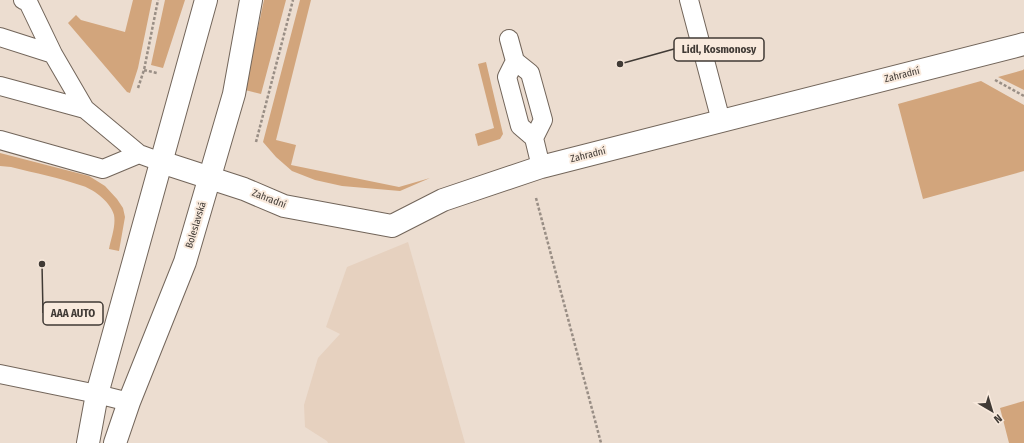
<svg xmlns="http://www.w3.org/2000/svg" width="1024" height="443" viewBox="0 0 1024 443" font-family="'Fira Sans Condensed',sans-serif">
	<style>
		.built { fill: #e6d1bf }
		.green { fill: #d2a57c }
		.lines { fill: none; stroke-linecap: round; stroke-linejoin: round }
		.lane-casing { stroke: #72655a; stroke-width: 20 }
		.street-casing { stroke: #72655a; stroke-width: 24 }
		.secondary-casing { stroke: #72655a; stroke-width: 24 }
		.path { stroke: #998e85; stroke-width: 2.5; stroke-dasharray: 3 2; stroke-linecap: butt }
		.lane { stroke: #fff; stroke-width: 18 }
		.street { stroke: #fff; stroke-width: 22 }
		.secondary { stroke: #fff; stroke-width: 22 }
		.labels { text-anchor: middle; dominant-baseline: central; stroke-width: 4; stroke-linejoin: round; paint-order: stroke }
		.street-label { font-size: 10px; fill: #403a35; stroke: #f9eadd }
		.leader { fill: none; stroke: #403a35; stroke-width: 1.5 }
		.callout-dot { fill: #403a35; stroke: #f9eadd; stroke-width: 1.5 }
		.callout { fill: #f9eadd; stroke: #403a35; stroke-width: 1.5 }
		.callout-label { font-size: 11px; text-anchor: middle; font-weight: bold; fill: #403a35 }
	</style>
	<rect width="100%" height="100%" fill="#ecddd0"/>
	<path class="built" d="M 408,242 L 465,443 L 328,443 L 327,441 L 305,427 L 304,405 L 318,358 L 340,334 L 326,327 L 347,267 Z"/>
	<path class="green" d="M 133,0 L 152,0 L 138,68 L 130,93 L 127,92 L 68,23 L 76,15 L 81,20 L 125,32 Z
		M 165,0 L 185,0 L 163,68 L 151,65 Z
		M 264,0 L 286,0 L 261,94 L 245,90 Z
		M 300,0 L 311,0 L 276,140 L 296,145 L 291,165 L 399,187 L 430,178 L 400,191 L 342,186 L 315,180 L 292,171 L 276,157 L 263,142 Z
		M 486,62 L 503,134 L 500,139 L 478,146 L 475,134 L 494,128 L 478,64 Z
		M 1024,69 L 1024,90 L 998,77 L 1023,70 Z
		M 981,81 L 1024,105 L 1024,171 L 923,199 L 898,104 Z
		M 0,153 L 89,176 L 105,186 L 117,199 L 123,208 L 125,217 L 119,251 L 109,249 C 111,238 116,226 114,215 C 111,203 95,190 83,186 C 60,178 35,173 11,167 L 0,166 Z
		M 1024,401 L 1024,443 L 1009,443 L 1000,408 Z"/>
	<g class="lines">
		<g class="lane-casing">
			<path id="lane" d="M 23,0 L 28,2 L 53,54 L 85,109 L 139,154 L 161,162
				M 689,0 L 721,121
				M 0,37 L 53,54
				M 509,39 L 515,61 L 530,73 L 543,120 L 534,138
				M 515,61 L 507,77 L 520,126 L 534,138 L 541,167
				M 0,86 L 85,109
				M 0,140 L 103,169 L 139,154
				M 0,374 L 97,394 L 129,402"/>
		</g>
		<g class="street-casing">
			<path id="street" d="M 161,162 L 244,189 L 284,206 L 392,226 L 443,200 L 541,167 L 1024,44"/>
		</g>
		<g class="secondary-casing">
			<path id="secondary" d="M 88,443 L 97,394 L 206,0
				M 115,443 L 129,402 L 185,262 L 234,94 L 251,0"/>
		</g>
		<path class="path" d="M 144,70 L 157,73
			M 995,80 L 1024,96
			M 138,88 L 144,70 L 158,0
			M 256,142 L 293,0
			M 536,198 L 601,443"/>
		<use href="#lane" class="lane"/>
		<use href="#street" class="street"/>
		<use href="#secondary" class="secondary"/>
	</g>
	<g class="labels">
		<g class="street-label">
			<text transform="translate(902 75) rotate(-14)">Zahradní</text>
			<text transform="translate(588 155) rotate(-14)">Zahradní</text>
			<text transform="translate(269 199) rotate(21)">Zahradní</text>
			<text transform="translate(196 225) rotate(-73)">Boleslavská</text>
		</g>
	</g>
	<path class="leader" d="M620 64L674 49M42 264L43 313"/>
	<g class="callout-dot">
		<circle cx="620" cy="64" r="4"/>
		<circle cx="42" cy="264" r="4"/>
	</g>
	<g class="callout">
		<rect x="674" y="38" width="90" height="23" rx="4"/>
		<rect x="43" y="302" width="60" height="23" rx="4"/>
	</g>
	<g class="callout-label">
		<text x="719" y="53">Lidl, Kosmonosy</text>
		<text x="73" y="317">AAA AUTO</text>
	</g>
	<g transform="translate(992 411) rotate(142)" stroke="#f9eadd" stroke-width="3" paint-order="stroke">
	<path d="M0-3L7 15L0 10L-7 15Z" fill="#403a35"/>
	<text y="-6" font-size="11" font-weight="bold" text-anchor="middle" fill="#403a35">N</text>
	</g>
</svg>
